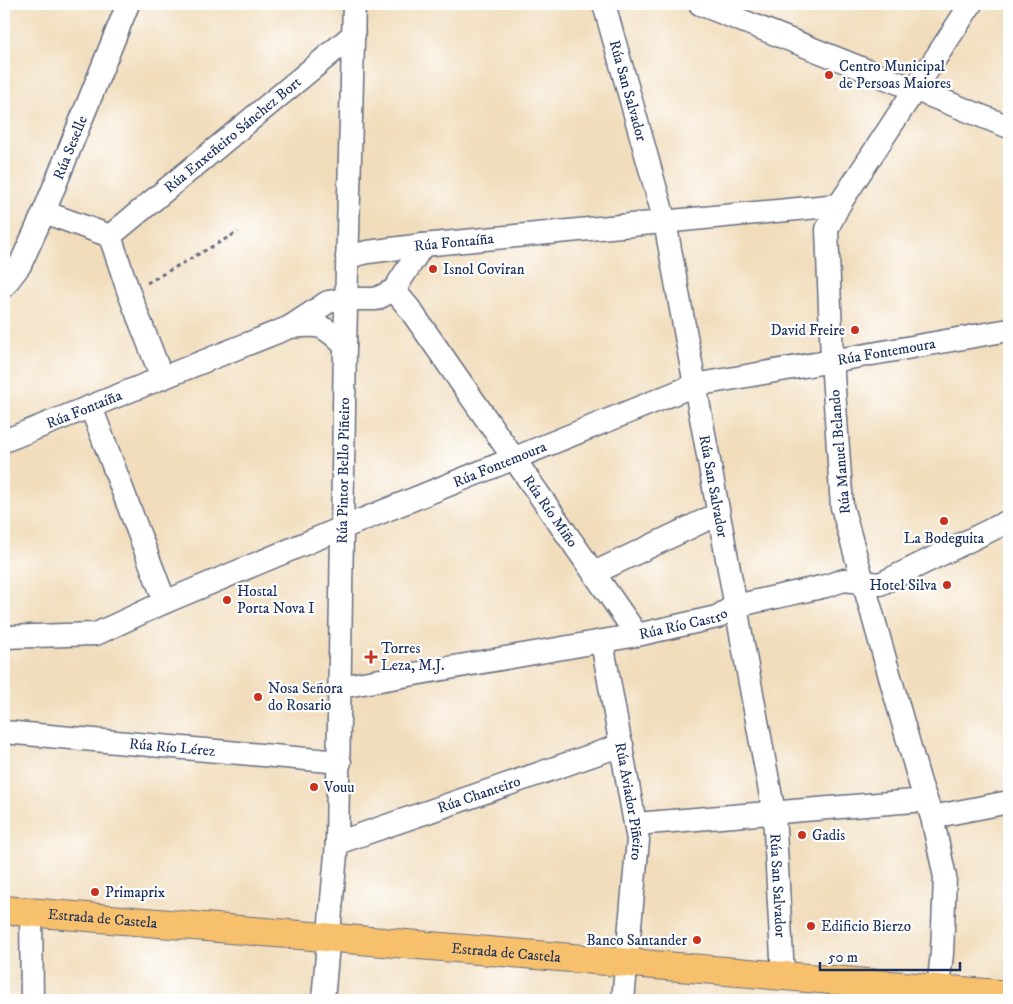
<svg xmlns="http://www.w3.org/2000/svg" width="1013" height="1004" viewBox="0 0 1013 1004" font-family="'IM FELL DW Pica',serif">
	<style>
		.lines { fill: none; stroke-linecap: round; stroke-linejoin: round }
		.minor-casing { stroke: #666c7f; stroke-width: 25 }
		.major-casing { stroke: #666c7f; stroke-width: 30 }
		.path { stroke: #666c7f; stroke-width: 3; stroke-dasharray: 4 4; stroke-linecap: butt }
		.minor { stroke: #fff; stroke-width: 22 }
		.major { stroke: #f7c06c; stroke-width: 28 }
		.rail-casing { stroke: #1b2f5e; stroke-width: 5.5 }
		.rail { stroke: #fff; stroke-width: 4; stroke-dasharray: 11; stroke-linecap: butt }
		.poi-dot { fill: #c8321e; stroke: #fff; stroke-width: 2 }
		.labels { text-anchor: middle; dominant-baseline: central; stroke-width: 4.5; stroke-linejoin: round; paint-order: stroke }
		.poi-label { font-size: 15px; fill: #1b2f5e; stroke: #fff; text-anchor: start }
		.street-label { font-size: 15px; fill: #1b2f5e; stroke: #fff }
	</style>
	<rect width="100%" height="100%" fill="#fff"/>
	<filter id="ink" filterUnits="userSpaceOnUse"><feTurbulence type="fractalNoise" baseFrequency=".02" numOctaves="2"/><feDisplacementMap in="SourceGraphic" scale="10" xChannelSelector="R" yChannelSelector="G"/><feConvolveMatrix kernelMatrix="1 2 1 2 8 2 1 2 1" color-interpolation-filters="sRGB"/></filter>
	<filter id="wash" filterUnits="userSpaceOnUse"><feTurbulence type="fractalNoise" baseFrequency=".0096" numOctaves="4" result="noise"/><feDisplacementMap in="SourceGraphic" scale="20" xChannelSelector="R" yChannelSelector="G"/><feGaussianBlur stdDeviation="1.12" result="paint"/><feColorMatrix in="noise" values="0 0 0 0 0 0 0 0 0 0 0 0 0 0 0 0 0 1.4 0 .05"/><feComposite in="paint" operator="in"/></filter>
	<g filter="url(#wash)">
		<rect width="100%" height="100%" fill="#f1ddbc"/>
	</g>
	<g filter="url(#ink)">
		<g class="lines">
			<g class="minor-casing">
				<g id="minor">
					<path id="s1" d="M 604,4 L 665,222 L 695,385 L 774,813 L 783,976"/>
					<path d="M 700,4 L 1009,127"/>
					<path d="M 44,212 L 110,236"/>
					<path id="s2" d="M 110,236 L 354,34"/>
					<path d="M 110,236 L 129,293 L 162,378"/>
					<path id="s3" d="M 347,257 L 368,252 L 423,245 L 839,205"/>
					<path id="s4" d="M 4,286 L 20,265 L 44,212 L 128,4"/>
					<path id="s5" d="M 394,290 L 409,308 L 637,635"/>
					<path d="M 290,327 C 321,324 323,324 345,346"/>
					<path d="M 91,407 L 165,602"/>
					<path id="s6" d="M 4,441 L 290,327 L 328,302 L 346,299 L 376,299 L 394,290 L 423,245"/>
					<path d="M 594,573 L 718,514"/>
					<path id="s7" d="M 4,637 L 96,634 L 165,602 L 342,528 L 695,385 L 1009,330"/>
					<path id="s8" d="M 602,642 L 638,840 L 623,1000"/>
					<path id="s9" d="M 340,687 L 637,635 L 717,617 L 735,606 L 826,586 L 844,580 L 880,584 L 1009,521"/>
					<path id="s10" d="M 4,732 L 340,762"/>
					<path d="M 932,817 L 1009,802"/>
					<path d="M 636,824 L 926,800"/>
					<path id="s11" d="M 337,843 L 622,745"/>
					<path d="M 31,912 L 32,1000"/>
					<path id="s12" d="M 323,1000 L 337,843 L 345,346 L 354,4"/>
					<path d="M 933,1000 L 938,989 L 942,953 L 945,877 L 932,817 L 920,783 L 842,507 L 832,360 L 827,229 L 839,205 L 971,4"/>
				</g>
			</g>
			<g class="major-casing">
				<g id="major">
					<path id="s13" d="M 4,910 L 1009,995"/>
				</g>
			</g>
			<path class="path" d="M 147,283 L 238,232"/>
			<use href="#minor" class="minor"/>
			<use href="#major" class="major"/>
			<g class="rail-casing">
				<path id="rail" d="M 1002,4 L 1009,7"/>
			</g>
			<use href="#rail" class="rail"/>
		</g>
	</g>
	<g class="poi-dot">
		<circle cx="829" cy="75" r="5"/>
		<circle cx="433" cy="269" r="5"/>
		<circle cx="855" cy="330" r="5"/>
		<circle cx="944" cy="521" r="5"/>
		<circle cx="947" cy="585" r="5"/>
		<circle cx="227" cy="600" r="5"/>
		<path d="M368.5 649.5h5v5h5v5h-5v5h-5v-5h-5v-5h5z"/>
		<circle cx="258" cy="697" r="5"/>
		<circle cx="314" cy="787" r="5"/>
		<circle cx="802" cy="835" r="5"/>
		<circle cx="95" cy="892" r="5"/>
		<circle cx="811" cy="926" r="5"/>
		<circle cx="697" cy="940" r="5"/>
	</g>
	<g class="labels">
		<g class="poi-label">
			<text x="839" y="66">Centro Municipal<tspan x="839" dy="17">de Persoas Maiores</tspan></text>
			<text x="443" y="269">Isnol Coviran</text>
			<text x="845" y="330" text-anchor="end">David Freire</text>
			<text x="944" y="538" text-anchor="middle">La Bodeguita</text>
			<text x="937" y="585" text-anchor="end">Hotel Silva</text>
			<text x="237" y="591">Hostal<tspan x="237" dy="17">Porta Nova I</tspan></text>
			<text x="381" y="648">Torres<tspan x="381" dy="17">Leza, M.J.</tspan></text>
			<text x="268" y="688">Nosa Señora<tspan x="268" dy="17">do Rosario</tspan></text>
			<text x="324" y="787">Vouu</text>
			<text x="812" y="835">Gadis</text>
			<text x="105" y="892">Primaprix</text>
			<text x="821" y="926">Edificio Bierzo</text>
			<text x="687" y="940" text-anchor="end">Banco Santander</text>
		</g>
		<g class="street-label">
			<text stroke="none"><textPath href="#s1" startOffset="90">Rúa San Salvador</textPath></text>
			<text stroke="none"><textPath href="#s2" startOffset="159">Rúa Enxeñeiro Sánchez Bort</textPath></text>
			<text stroke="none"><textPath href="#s4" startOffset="154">Rúa Seselle</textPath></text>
			<text stroke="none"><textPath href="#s3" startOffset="108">Rúa Fontaíña</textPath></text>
			<text stroke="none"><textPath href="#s7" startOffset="935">Rúa Fontemoura</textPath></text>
			<text stroke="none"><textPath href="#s6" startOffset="86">Rúa Fontaíña</textPath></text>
			<text transform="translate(840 452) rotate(-95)">Rúa Manuel Belando</text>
			<text stroke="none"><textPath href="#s7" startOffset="530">Rúa Fontemoura</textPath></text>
			<text stroke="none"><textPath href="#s12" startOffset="530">Rúa Pintor Bello Piñeiro</textPath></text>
			<text stroke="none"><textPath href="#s1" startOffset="495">Rúa San Salvador</textPath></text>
			<text stroke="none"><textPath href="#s5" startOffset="271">Rúa Río Miño</textPath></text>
			<text stroke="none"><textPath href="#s9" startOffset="349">Rúa Río Castro</textPath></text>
			<text stroke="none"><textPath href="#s10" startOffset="169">Rúa Río Lérez</textPath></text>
			<text stroke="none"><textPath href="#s11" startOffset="150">Rúa Chanteiro</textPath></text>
			<text stroke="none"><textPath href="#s8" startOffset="162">Rúa Aviador Piñeiro</textPath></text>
			<text stroke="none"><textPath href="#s1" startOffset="900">Rúa San Salvador</textPath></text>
			<text stroke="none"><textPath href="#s13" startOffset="99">Estrada de Castela</textPath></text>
			<text stroke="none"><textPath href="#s13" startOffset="504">Estrada de Castela</textPath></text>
		</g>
	</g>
	<rect width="1013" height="1004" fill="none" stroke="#fff" stroke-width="20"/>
	<path d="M820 962v8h140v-8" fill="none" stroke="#1b2f5e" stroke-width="2.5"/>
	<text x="828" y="962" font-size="15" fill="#1b2f5e" stroke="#ffffff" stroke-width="4" paint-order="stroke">50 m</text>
</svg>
